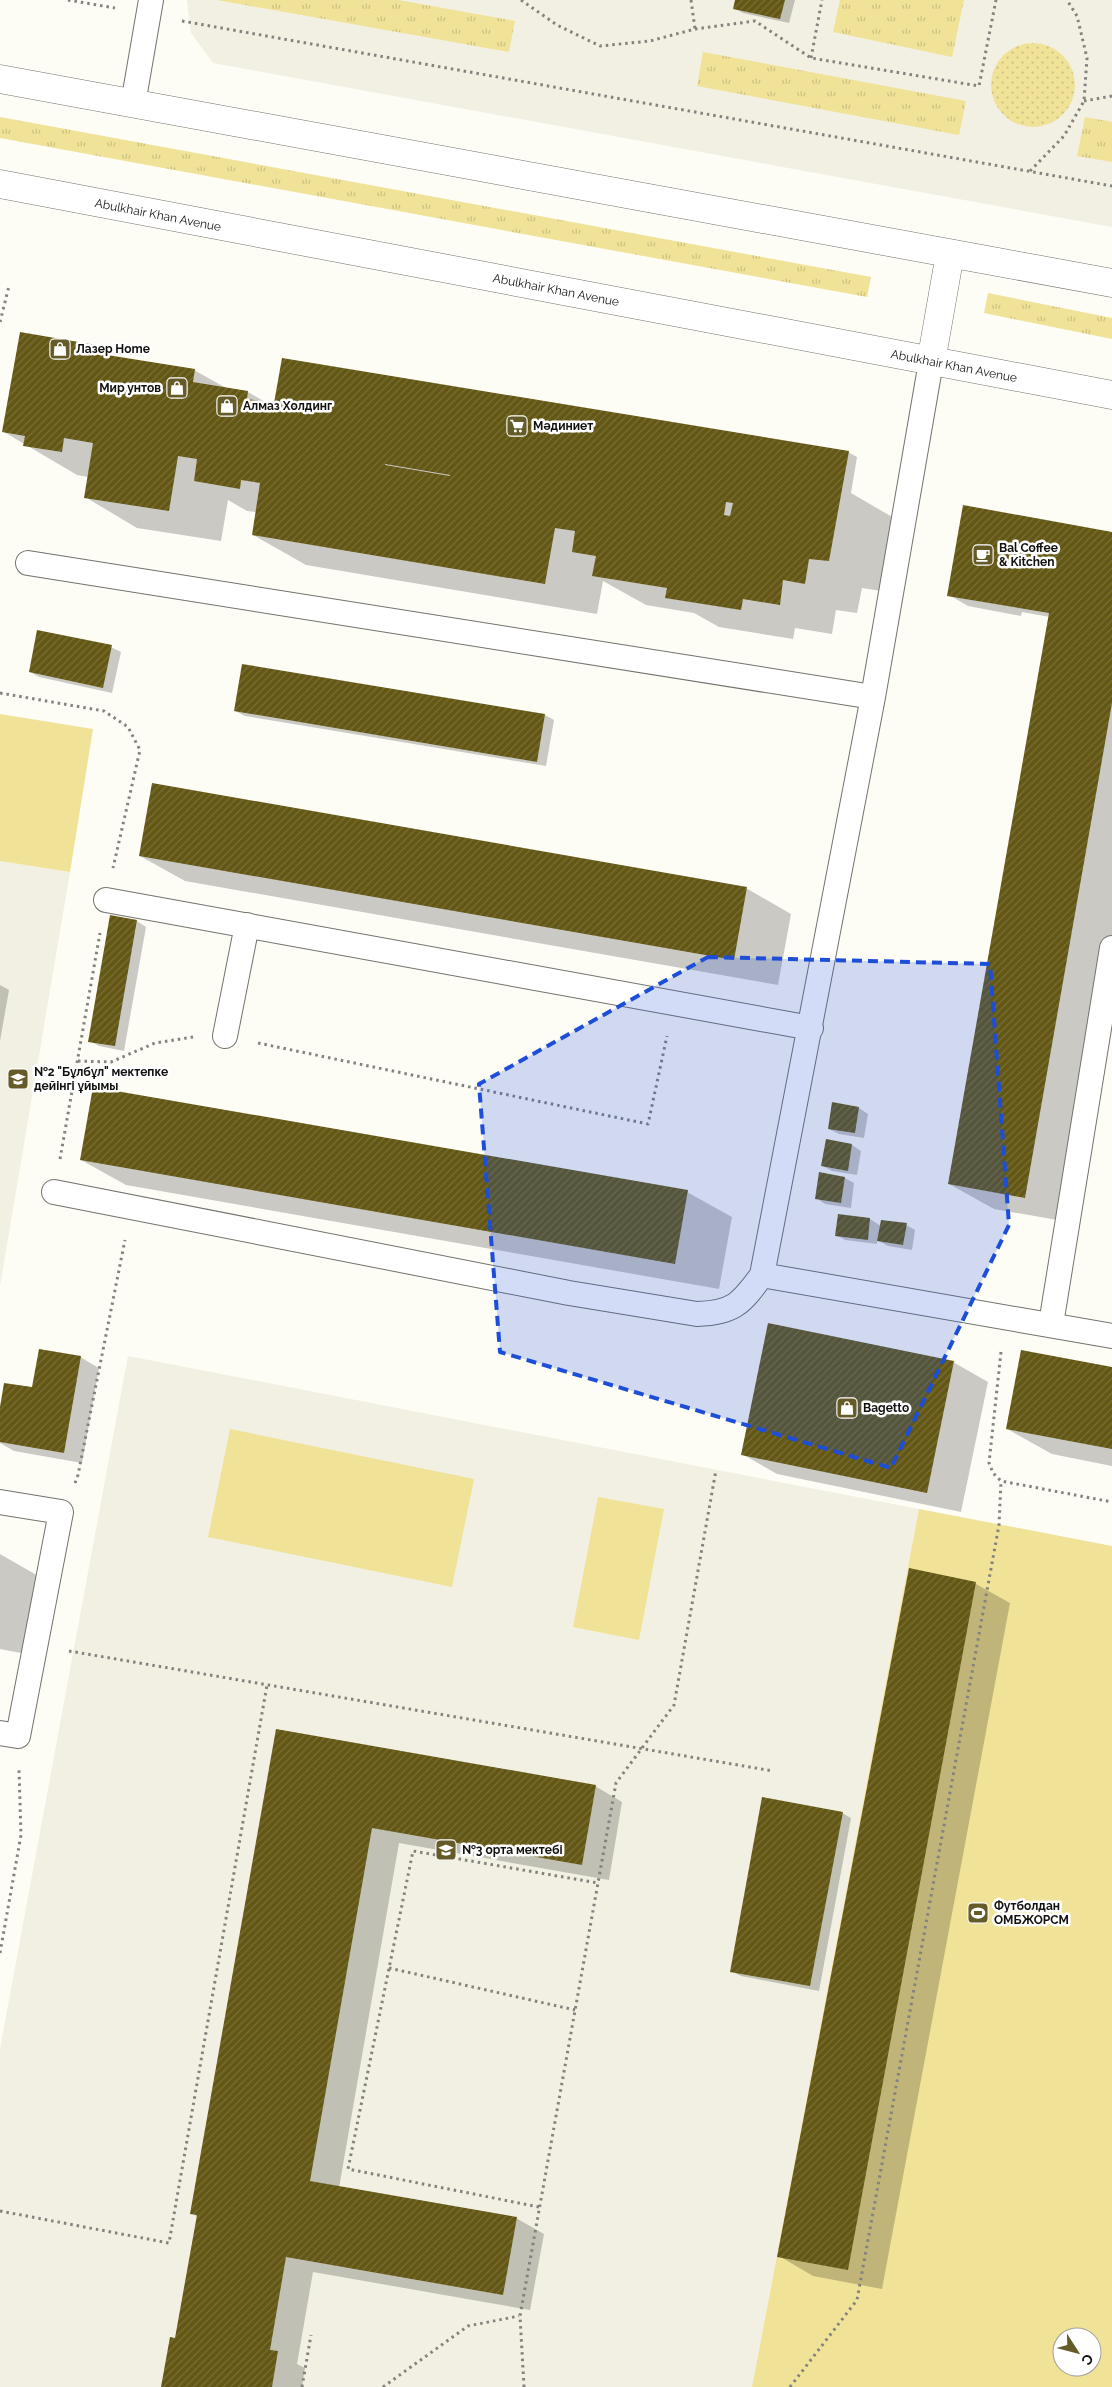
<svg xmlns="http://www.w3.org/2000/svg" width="1112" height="2387" viewBox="0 0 1112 2387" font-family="Raleway,sans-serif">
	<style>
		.built { fill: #f2f0e2 }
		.grass { fill: url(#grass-tufts) }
		.park { fill: url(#park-dots) }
		.pitch { fill: #f0e297; fill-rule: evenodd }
		.shadow { fill: #0003 }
		.building { fill: url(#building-hatch); fill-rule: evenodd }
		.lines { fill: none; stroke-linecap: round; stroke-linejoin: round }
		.service-casing { stroke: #73726c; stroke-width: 26 }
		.secondary-casing { stroke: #73726c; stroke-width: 29 }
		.path { stroke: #83827e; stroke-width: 3; stroke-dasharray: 2.5 4; stroke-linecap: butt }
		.service { stroke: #fff; stroke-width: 24 }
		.secondary { stroke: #fff; stroke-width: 28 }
		.marked { fill: #1d4ed8; fill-opacity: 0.2; stroke: #1d4ed8; stroke-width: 4; stroke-dasharray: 10 6; stroke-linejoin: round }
		.labels { text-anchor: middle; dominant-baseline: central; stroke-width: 5; stroke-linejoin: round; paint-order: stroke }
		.street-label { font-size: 12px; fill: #12110f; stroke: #fff }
		.poi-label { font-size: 12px; font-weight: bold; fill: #12110f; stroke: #fff; text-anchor: start }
	</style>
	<defs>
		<pattern id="grass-tufts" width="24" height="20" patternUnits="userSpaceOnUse" patternTransform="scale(1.25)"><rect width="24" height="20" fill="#f0e297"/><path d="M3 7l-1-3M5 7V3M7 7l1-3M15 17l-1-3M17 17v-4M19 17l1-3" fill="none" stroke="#cdc181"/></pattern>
		<pattern id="park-dots" width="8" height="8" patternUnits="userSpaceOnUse" patternTransform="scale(1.25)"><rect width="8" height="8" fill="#f0e297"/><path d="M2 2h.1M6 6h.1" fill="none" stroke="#cdc181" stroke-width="1.8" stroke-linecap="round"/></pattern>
		<pattern id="building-hatch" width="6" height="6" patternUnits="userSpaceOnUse" patternTransform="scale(1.25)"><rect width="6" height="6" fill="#635713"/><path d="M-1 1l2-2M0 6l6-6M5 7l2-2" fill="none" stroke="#786f3c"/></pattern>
	</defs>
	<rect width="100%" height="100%" fill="#fdfcf5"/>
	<path class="built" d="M 187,0 L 1112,0 L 1112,227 L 213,63 L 191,33 Z
		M 0,861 L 70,872 L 0,1286 Z
		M 128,1356 L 919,1509 L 752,2387 L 0,2387 L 0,2049 Z"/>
	<path class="grass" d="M 217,0 L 398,0 L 515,21 L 509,52 Z
		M 840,0 L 964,0 L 952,57 L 833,32 Z
		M 703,52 L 966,101 L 959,135 L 697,86 Z
		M 0,117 L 871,277 L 867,297 L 0,138 Z
		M 1085,117 L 1112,122 L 1112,162 L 1077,156 Z
		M 988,293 L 1112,318 L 1112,339 L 984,313 Z"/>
	<path class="park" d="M991 85a42 42 0 1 1 84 0a42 42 0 1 1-84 0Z"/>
	<path class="pitch" d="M 0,714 L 93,729 L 70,872 L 0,861 Z
		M 230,1429 L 474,1479 L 452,1587 L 208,1537 Z
		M 598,1497 L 664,1509 L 639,1640 L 573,1627 Z
		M 919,1509 L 1112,1546 L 1112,2387 L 752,2387 ZM 1062,2337 L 1092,2337 L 1092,2367 L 1062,2367 Z"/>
	<path class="shadow" d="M 736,0 L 795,0 L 789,23 L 743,13 L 734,8 Z
		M 21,334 L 102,347 L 111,353 L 110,356 L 194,370 L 226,388 L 248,392 L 267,403 L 848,452 L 857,457 L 851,493 L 894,518 L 881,591 L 862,588 L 857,613 L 836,610 L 832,634 L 795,628 L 793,639 L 719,627 L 694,613 L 646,605 L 603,581 L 597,614 L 306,565 L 253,535 L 257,512 L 247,511 L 228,500 L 221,541 L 137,528 L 85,497 L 88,477 L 77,475 L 4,432 Z
		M 1112,533 L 1112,979 L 1069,1222 L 994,1209 L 949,1184 L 1050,617 L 1022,612 L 1021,616 L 968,606 L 949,595 Z
		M 111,647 L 121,652 L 112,693 L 39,677 L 30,672 Z
		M 243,665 L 545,715 L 554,720 L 546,766 L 245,716 L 235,711 Z
		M 140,856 L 746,888 L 791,914 L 778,985 L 185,881 Z
		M 111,917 L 137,921 L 146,927 L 124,1051 L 99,1046 L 90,1041 Z
		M 0,985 L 9,990 L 0,1041 Z
		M 833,1104 L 859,1108 L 868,1114 L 864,1138 L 839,1134 L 829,1129 Z
		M 852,1145 L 861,1151 L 857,1175 L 832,1171 L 823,1166 Z
		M 81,1160 L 687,1192 L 732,1217 L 719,1289 L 126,1185 Z
		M 820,1174 L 845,1178 L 854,1183 L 851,1208 L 825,1204 L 816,1198 Z
		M 839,1216 L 870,1219 L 881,1226 L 906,1225 L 915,1230 L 912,1250 L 888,1246 L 877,1240 L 877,1244 L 845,1240 L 836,1235 Z
		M 80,1357 L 99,1368 L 82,1463 L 14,1451 L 0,1443 L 0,1415 Z
		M 953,1362 L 988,1382 L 961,1512 L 777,1474 L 742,1454 Z
		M 1112,1369 L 1112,1466 L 1052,1454 L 1007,1429 Z
		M 0,1554 L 40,1577 L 26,1654 L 0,1649 Z
		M 910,1570 L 976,1584 L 1010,1603 L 882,2289 L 813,2276 L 779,2256 Z
		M 277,1730 L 595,1786 L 622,1802 L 609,1880 L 399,1843 L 339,2188 L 516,2218 L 544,2234 L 530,2310 L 313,2272 L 297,2364 L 305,2368 L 302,2387 L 162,2387 L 176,2339 L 198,2217 L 191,2213 Z
		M 842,1813 L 851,1818 L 819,1991 L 741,1976 L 731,1971 Z"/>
	<path class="building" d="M 735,0 L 785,0 L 780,19 L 733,9 Z
		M 20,332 L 102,346 L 101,354 L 195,369 L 193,382 L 248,391 L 247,399 L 274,403 L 282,358 L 849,451 L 829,561 L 809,559 L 805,584 L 783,580 L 780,605 L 743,599 L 741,610 L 665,598 L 667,588 L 592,576 L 596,556 L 572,552 L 575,531 L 555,528 L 545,584 L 252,535 L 260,483 L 241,480 L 240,489 L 194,481 L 197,459 L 178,456 L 169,511 L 84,498 L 93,443 L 64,438 L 62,452 L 23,446 L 25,436 L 2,432 ZM 385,464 L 450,475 L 450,476 L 385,465 ZM 726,502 L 733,503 L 730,516 L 724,515 Z
		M 963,505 L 1112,532 L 1112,703 L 1025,1198 L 948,1184 L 1049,613 L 947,596 Z
		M 37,630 L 112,645 L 103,688 L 29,672 Z
		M 242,664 L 545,714 L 537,762 L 234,711 Z
		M 152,783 L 747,887 L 734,960 L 139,856 Z
		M 110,915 L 137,920 L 115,1046 L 88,1042 Z
		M 93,1087 L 688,1190 L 675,1264 L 80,1160 Z
		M 832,1102 L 859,1107 L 855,1133 L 828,1129 Z
		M 826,1139 L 852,1144 L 848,1171 L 821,1166 Z
		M 819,1172 L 845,1177 L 841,1203 L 815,1199 Z
		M 838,1214 L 870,1218 L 868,1240 L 835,1236 Z
		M 881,1220 L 907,1223 L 903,1245 L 877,1241 Z
		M 768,1323 L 954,1361 L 927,1493 L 741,1455 Z
		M 39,1349 L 81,1356 L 64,1453 L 0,1442 L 0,1407 L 4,1383 L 32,1387 Z
		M 1021,1350 L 1112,1367 L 1112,1449 L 1006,1429 Z
		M 909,1568 L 976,1582 L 848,2270 L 777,2257 Z
		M 276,1729 L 596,1785 L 582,1865 L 372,1828 L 310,2181 L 517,2217 L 503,2295 L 286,2257 L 270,2350 L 278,2351 L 272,2387 L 161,2387 L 170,2337 L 175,2338 L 197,2215 L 190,2214 Z
		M 762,1797 L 843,1812 L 810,1986 L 730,1972 Z"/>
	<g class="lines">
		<g class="service-casing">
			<path id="service" d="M 133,104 L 151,0
				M 931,362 L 873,697 L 762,1275 L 1112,1336
				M 28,563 L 873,697
				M 106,900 L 811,1028
				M 225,1036 L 247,925
				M 54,1192 L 569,1293 L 697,1314 C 733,1313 741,1304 762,1275
				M 1051,1324 L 1112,948
				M 0,1502 L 61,1512 L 18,1736 L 0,1733"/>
		</g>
		<g class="secondary-casing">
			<path id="secondary" d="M 0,79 L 1112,283
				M 0,184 L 1112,395
				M 931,362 L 950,254"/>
		</g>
		<path class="path" d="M 68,0 L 115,8
			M 521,0 L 557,25 L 600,46 L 650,41 L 695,29 L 755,21 L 811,58 L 979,86 L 996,0
			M 691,0 L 695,29
			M 182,21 L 1112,186
			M 811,58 L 822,0
			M 1084,101 L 1112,96
			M 1030,171 L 1064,136 L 1084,101 L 1087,58 L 1077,16 L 1067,0
			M 0,322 L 9,286
			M 0,693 L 104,711 L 128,727 L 140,750 L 113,868
			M 258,1043 L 648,1124 L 667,1036
			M 78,1061 L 111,1062 L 155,1043 L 193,1037
			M 60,1159 L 100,933
			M 1001,1352 L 989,1463 L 993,1473 L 1001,1481 L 1112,1502
			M 75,1483 L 78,1475 L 125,1240
			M 69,1651 L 773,1771
			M 0,1953 L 21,1835 L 19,1769
			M 389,1968 L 575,2010
			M 539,2207 L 348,2169 L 413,1851 L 598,1883
			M 0,2211 L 169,2243 L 267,1685
			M 302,2387 L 311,2335
			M 383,2387 L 468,2326 L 519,2316
			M 524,2387 L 520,2316 L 616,1783 L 674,1705 L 716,1470
			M 790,2387 L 857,2300 L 999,1525 L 1001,1481"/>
		<use href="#service" class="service"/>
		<use href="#secondary" class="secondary"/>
	</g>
	<path class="marked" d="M 708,957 L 990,964 L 1009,1225 L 891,1468 L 500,1352 L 479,1084 Z"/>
	<defs>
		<g id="shop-square" transform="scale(1.125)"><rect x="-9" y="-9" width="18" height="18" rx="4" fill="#655b28" stroke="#fff"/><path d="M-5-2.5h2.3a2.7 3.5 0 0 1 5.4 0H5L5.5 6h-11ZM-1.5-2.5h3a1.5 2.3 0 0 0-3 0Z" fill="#fff"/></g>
		<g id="supermarket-square" transform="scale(1.125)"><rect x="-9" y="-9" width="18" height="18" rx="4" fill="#655b28" stroke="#fff"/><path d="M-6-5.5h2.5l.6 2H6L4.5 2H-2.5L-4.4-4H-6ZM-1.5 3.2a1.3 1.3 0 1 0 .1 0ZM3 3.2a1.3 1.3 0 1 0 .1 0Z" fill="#fff"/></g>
		<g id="cafe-square" transform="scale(1.125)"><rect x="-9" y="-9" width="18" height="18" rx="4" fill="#655b28" stroke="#fff"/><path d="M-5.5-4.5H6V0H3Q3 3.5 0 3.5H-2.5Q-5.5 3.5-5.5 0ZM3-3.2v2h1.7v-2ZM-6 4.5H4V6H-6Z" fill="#fff"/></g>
		<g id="school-square" transform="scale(1.125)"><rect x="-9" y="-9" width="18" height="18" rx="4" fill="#655b28" stroke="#fff"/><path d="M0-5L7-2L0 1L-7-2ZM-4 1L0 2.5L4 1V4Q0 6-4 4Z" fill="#fff"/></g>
		<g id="stadium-square" transform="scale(1.125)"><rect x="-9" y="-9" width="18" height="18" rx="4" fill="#655b28" stroke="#fff"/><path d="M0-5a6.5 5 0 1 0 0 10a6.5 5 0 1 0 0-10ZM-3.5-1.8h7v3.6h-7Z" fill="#fff"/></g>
	</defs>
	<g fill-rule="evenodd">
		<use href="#shop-square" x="60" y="349"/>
		<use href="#shop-square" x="177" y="388"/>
		<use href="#shop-square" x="227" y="406"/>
		<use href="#supermarket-square" x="517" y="426"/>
		<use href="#cafe-square" x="983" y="555"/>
		<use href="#school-square" x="18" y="1079"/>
		<use href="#shop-square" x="847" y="1408"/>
		<use href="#school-square" x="446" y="1850"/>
		<use href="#stadium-square" x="978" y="1913"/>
	</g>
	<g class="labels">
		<g class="street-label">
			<text transform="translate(158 215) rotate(11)">Abulkhair Khan Avenue</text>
			<text transform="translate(556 290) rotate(11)">Abulkhair Khan Avenue</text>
			<text transform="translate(954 366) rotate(11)">Abulkhair Khan Avenue</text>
		</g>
		<g class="poi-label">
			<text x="76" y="349">Лазер Home</text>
			<text x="161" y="388" text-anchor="end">Мир унтов</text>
			<text x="243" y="406">Алмаз Холдинг</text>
			<text x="533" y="426">Мәдиниет</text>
			<text x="999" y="548">Bal Coffee<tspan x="999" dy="14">&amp; Kitchen</tspan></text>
			<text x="34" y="1072">№2 "Бұлбұл" мектепке<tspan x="34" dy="14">дейінгі ұйымы</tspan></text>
			<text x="863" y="1408">Bagetto</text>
			<text x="462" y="1850">№3 орта мектебі</text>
			<text x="994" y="1906">Футболдан<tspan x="994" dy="14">ОМБЖОРСМ</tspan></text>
		</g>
	</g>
	<g transform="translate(1077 2352) rotate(126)"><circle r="24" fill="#ffffff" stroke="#a0a09f"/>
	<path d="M0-4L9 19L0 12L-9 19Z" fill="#655b28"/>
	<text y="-8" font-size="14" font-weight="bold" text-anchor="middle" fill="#12110f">С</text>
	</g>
</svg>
